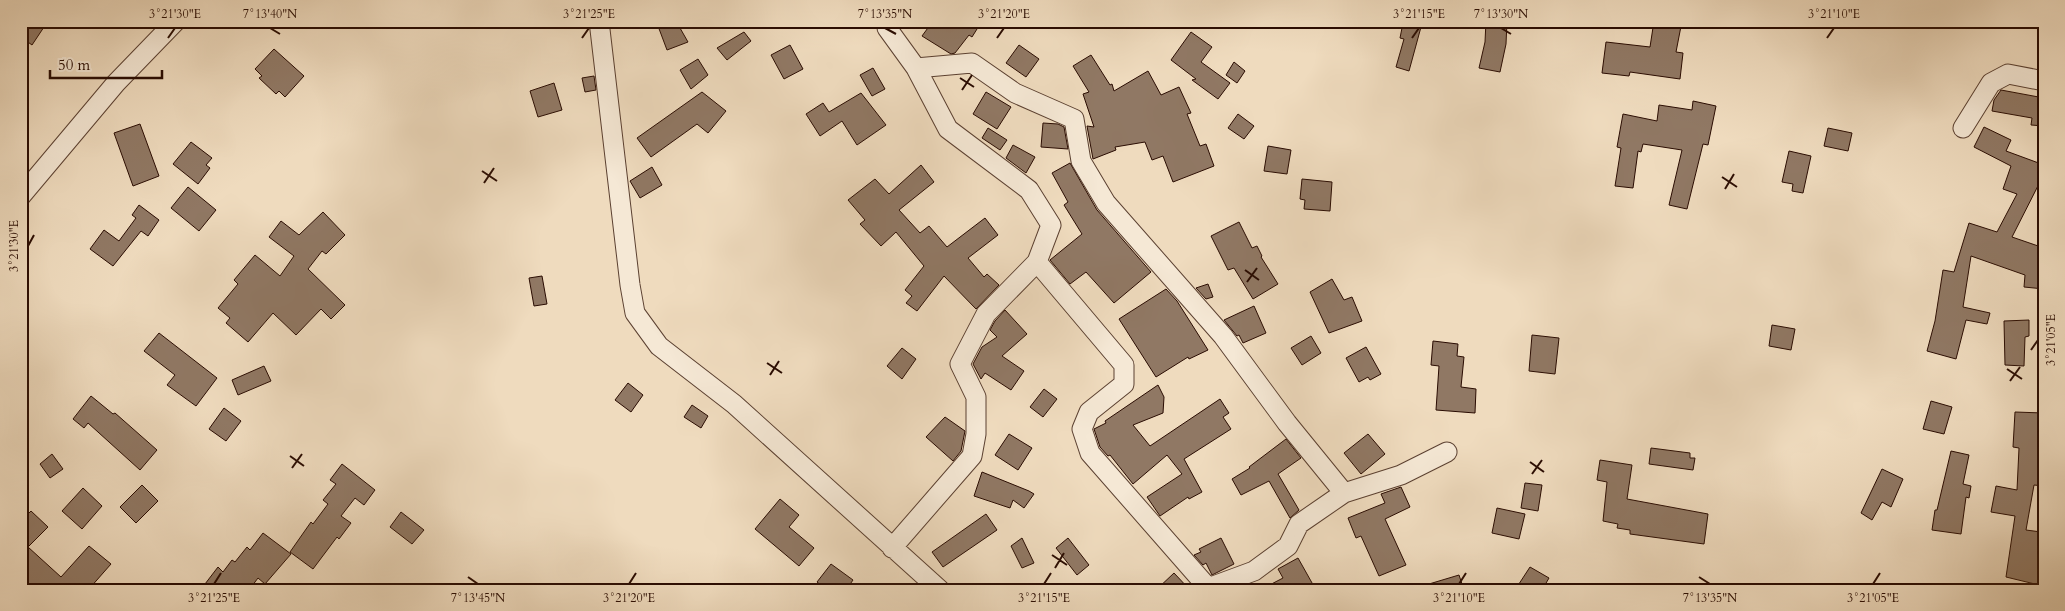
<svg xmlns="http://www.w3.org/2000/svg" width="2065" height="611" viewBox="0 0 2065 611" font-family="Cardo,serif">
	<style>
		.building { fill: #907864; stroke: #2a0c02 }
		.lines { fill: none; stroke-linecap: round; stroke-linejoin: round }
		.minor-casing { stroke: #5b4031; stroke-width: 21 }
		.minor { stroke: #f5e8d5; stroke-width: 19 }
		.ticks { fill: none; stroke: #2a0c02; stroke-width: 2 }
		.neatline { fill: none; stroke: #2a0c02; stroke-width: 2 }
		.ticks-label { font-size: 12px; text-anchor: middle; fill: #2a0c02 }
	</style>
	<rect width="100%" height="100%" fill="#efdbbe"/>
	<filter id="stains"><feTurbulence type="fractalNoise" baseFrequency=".004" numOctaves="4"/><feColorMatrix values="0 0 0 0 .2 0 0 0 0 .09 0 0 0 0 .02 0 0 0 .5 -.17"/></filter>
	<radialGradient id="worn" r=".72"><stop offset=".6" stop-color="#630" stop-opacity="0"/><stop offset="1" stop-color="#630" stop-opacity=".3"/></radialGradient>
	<path class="building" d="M 21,21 L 48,21 L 32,45 L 21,37 Z
		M 672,21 L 676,21 L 688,42 L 667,50 L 658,26 Z
		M 933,21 L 982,21 L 972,37 L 969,35 L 955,53 L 951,54 L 922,36 Z
		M 1486,21 L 1507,21 L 1506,44 L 1500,72 L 1479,68 L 1485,42 Z
		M 1654,21 L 1682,21 L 1676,52 L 1683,53 L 1680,79 L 1630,72 L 1629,76 L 1602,73 L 1606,42 L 1650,47 Z
		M 1403,23 L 1421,27 L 1409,71 L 1396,67 L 1404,39 L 1400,38 Z
		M 744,32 L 751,41 L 727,60 L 717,48 Z
		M 1191,32 L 1212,47 L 1201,62 L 1230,83 L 1218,99 L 1192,80 L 1196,79 L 1171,60 Z
		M 790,45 L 803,69 L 784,79 L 771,55 Z
		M 1019,45 L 1039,59 L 1026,77 L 1006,63 Z
		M 274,49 L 304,76 L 285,97 L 279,91 L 276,94 L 259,78 L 262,76 L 255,69 Z
		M 1091,55 L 1110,85 L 1112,84 L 1114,91 L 1148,71 L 1161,95 L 1179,87 L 1191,113 L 1187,114 L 1200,146 L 1206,144 L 1214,166 L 1173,182 L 1163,156 L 1152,160 L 1145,142 L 1115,147 L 1116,150 L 1093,159 L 1087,126 L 1094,127 L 1083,94 L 1089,92 L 1073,66 Z
		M 698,59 L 708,75 L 691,89 L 680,70 Z
		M 1234,62 L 1245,71 L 1237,83 L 1226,75 Z
		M 873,68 L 885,89 L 872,96 L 860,75 Z
		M 594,76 L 596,90 L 585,92 L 582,78 Z
		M 554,83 L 562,110 L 538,117 L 530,91 Z
		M 2001,90 L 2044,98 L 2044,126 L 2031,125 L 2032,118 L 1992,111 L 1994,100 Z
		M 702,92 L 726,111 L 708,133 L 697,124 L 651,157 L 637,138 Z
		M 986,92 L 1011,107 L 997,129 L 973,114 Z
		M 861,93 L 886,125 L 857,145 L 842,121 L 820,136 L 806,114 L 823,103 L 829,112 Z
		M 1693,101 L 1716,106 L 1708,145 L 1703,144 L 1687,209 L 1669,205 L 1682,150 L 1643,144 L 1641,152 L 1638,151 L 1633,188 L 1615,186 L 1621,148 L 1617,147 L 1623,114 L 1657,121 L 1659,105 L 1692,110 Z
		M 1238,114 L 1254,126 L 1244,139 L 1228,128 Z
		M 1043,123 L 1058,124 L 1064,127 L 1068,149 L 1041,147 Z
		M 140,124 L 159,176 L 133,186 L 114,133 Z
		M 1984,127 L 2011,140 L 2006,151 L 2044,165 L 2044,174 L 2012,237 L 2044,248 L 2044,289 L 2024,287 L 2025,275 L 1971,256 L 1963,307 L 1990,313 L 1987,324 L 1966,320 L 1956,359 L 1927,351 L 1935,321 L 1943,270 L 1954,272 L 1969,223 L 1997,232 L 2017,194 L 2003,189 L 2011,166 L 1974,147 Z
		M 988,128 L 1007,140 L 1000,150 L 982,138 Z
		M 1828,128 L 1852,133 L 1848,151 L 1824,146 Z
		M 191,142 L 212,158 L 206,165 L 210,168 L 198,184 L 173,164 Z
		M 1013,145 L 1035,157 L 1026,173 L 1006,158 Z
		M 1268,146 L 1291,150 L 1287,174 L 1264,171 Z
		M 1789,151 L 1811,156 L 1803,193 L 1792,191 L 1793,184 L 1782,182 Z
		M 1070,163 L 1097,210 L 1151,272 L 1114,303 L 1086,272 L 1070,284 L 1050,260 L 1082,234 L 1064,205 L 1068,202 L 1052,173 Z
		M 921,165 L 934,182 L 899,210 L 920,233 L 929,226 L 947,247 L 985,218 L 998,235 L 968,258 L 984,277 L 987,274 L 999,285 L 976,309 L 944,276 L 917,311 L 906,303 L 912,296 L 905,290 L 924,266 L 896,232 L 881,246 L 860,224 L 865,220 L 848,200 L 875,179 L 889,194 Z
		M 652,167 L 662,185 L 640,198 L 630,181 Z
		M 1302,179 L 1332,182 L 1330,211 L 1304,209 L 1305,200 L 1300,199 Z
		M 188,187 L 216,210 L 199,231 L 171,208 Z
		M 139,205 L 159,220 L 148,236 L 141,231 L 113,266 L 90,249 L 104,230 L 119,241 L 136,218 L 132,215 Z
		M 323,212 L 345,235 L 326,254 L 322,251 L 308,269 L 345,305 L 331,319 L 321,309 L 296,335 L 273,313 L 248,342 L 226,323 L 230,318 L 218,308 L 238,284 L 234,280 L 255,255 L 280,276 L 294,256 L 269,237 L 281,221 L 299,235 Z
		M 1239,222 L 1252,248 L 1257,246 L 1262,256 L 1261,257 L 1278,284 L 1253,299 L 1234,268 L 1228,270 L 1211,236 Z
		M 542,276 L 547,304 L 534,306 L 529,278 Z
		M 1332,279 L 1344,300 L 1352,297 L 1362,321 L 1329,333 L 1310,292 Z
		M 1208,284 L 1213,297 L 1206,299 L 1196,288 Z
		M 1166,289 L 1177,301 L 1208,350 L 1189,359 L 1188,357 L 1156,377 L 1119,319 Z
		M 1254,306 L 1266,333 L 1243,343 L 1239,335 L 1237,336 L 1224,320 Z
		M 1005,310 L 1027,334 L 1002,356 L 1024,371 L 1011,390 L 985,373 L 981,379 L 973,364 L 982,347 L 997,337 L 990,330 L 995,321 Z
		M 2029,320 L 2029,336 L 2025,337 L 2024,366 L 2005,365 L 2004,321 Z
		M 1772,325 L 1795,329 L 1791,350 L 1769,346 Z
		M 159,333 L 217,378 L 196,406 L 167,385 L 175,375 L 144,351 Z
		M 1532,335 L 1559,338 L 1555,374 L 1529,371 Z
		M 1311,336 L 1321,353 L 1302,365 L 1291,348 Z
		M 1433,341 L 1458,344 L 1457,356 L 1464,357 L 1461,387 L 1476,389 L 1475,413 L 1436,410 L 1439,366 L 1431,365 Z
		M 1366,347 L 1381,374 L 1370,380 L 1368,377 L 1359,382 L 1346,358 Z
		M 902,348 L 916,359 L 902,379 L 887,366 Z
		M 264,366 L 271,381 L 238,395 L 232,380 Z
		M 628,383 L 643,395 L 631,412 L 615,400 Z
		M 1158,385 L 1164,397 L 1163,413 L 1133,425 L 1150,446 L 1220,399 L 1229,413 L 1223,417 L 1231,429 L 1184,459 L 1202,492 L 1189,499 L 1188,497 L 1160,516 L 1147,497 L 1182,474 L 1167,455 L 1133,484 L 1110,455 L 1108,456 L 1100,447 L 1094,429 L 1106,423 L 1105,421 Z
		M 1044,389 L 1057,399 L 1043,417 L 1030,407 Z
		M 91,396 L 113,414 L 115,413 L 157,450 L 140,470 L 88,423 L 84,428 L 73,419 Z
		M 1931,401 L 1952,407 L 1944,434 L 1923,429 Z
		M 692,405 L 708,416 L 701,428 L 684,417 Z
		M 224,408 L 241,421 L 226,441 L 209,429 Z
		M 2015,412 L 2043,413 L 2040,455 L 2044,455 L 2044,486 L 2034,485 L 2026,530 L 2041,532 L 2038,562 L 2044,563 L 2039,585 L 2006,577 L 2015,516 L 1991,512 L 1996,486 L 2017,490 L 2019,448 L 2013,447 Z
		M 945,417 L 965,431 L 961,451 L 953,461 L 926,437 Z
		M 1009,434 L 1032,448 L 1018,470 L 995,455 Z
		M 1368,434 L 1385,454 L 1361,474 L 1344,453 Z
		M 1286,439 L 1301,458 L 1278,474 L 1299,510 L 1290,518 L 1269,481 L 1241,495 L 1232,479 L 1250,468 L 1249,467 Z
		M 1651,448 L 1690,453 L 1690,458 L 1695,458 L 1693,470 L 1649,464 Z
		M 1951,451 L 1969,455 L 1963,484 L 1971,486 L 1969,498 L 1966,497 L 1961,534 L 1932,530 L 1935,510 L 1937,510 Z
		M 52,454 L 63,469 L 50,478 L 40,464 Z
		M 1600,460 L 1632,465 L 1627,499 L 1708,514 L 1704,544 L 1630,534 L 1630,530 L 1617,528 L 1618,524 L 1603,521 L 1607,482 L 1597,480 Z
		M 342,464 L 375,490 L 364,505 L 355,498 L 341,516 L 351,523 L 339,539 L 337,537 L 313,569 L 290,552 L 311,522 L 313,524 L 328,504 L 323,500 L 336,484 L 330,480 Z
		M 1882,469 L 1903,479 L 1891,507 L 1882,502 L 1872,520 L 1861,513 Z
		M 982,472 L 1029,491 L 1034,494 L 1024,508 L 1013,500 L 1010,508 L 974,496 Z
		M 1525,483 L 1542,485 L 1538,511 L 1521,508 Z
		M 142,485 L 158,501 L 136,523 L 120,507 Z
		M 1401,487 L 1410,507 L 1385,519 L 1406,565 L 1379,576 L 1361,536 L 1356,538 L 1348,518 L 1385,503 L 1381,494 Z
		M 83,488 L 102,506 L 82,529 L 62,511 Z
		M 780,499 L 799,515 L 789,527 L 814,548 L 799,566 L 755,529 Z
		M 1497,508 L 1525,514 L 1519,539 L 1492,533 Z
		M 31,511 L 48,527 L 28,547 L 61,577 L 89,546 L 111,564 L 89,589 L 83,584 L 78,590 L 21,590 L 21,521 Z
		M 401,512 L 424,530 L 412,544 L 390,527 Z
		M 986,514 L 997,530 L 943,567 L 932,552 Z
		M 263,533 L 291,554 L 265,584 L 258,578 L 249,590 L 213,590 L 205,584 L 218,567 L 223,572 L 232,560 L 235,562 L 247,547 L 250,550 Z
		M 1022,538 L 1034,563 L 1022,568 L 1011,546 Z
		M 1068,538 L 1089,565 L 1077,575 L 1056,548 Z
		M 1221,538 L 1234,564 L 1212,575 L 1206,563 L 1203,565 L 1194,555 L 1201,552 L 1199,549 Z
		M 1298,558 L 1316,590 L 1260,590 L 1283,578 L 1278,569 Z
		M 831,564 L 853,580 L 846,590 L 827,590 L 817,582 Z
		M 1530,567 L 1549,578 L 1542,590 L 1515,590 Z
		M 1174,573 L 1190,590 L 1156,590 Z
		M 1459,575 L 1464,590 L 1419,590 L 1419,587 Z"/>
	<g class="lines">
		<g class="minor-casing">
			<path id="minor" d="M 599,21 L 630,285 L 635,313 L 659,346 L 734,404 L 940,590
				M 888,21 L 887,28 L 916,68 L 948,129 L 1029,190 L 1051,225 L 1037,262 L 1124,365 L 1124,384 L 1089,412 L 1082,429 L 1090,453 L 1210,590
				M 916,68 L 972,63 L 1015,93 L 1074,119 L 1081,161 L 1106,203 L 1223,336 L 1287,423 L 1344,493
				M 1963,128 L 1991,83 L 2008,74 L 2044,81
				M 21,196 L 116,83 L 176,21
				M 892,548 L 972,456 L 976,434 L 976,397 L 960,364 L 986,314 L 1037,262
				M 1208,588 L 1254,571 L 1288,546 L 1299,524 L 1344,493 L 1401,475 L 1447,452"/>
		</g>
		<use href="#minor" class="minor"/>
	</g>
	<path class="ticks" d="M 270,28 L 280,34M 885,28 L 896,34M 1501,28 L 1511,34M 168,38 L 175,28M 582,38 L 589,28M 997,38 L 1004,28M 1412,38 L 1419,28M 1827,38 L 1834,28M 960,78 L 974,87M 962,90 L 972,75M 482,171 L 497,181M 1722,177 L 1737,187M 484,183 L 494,168M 1725,189 L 1734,174M 28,246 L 34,235M 1245,270 L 1259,280M 1247,282 L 1257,268M 2031,350 L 2038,340M 767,363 L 782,373M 2007,369 L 2022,379M 770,375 L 779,361M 2010,381 L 2020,367M 290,456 L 304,466M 1530,462 L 1544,472M 292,468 L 302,454M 1532,474 L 1542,460M 1052,555 L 1067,565M 1055,568 L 1064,553M 468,577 L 478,584M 1699,577 L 1710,584M 214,584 L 221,573M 629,584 L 636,573M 1044,584 L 1051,573M 1459,584 L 1466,573M 1873,584 L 1880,573"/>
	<rect width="2065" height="611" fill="none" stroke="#efdbbe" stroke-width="55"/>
	<path d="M50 70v8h112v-8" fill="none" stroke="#2a0c02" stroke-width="2.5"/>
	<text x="58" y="70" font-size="15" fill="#2a0c02" stroke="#f5e8d5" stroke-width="4" paint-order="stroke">50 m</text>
	<rect x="28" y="28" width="2010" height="556" class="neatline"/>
	<g class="ticks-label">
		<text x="175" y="18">3°21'30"E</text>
		<text x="270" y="18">7°13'40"N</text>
		<text x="589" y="18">3°21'25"E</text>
		<text x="885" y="18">7°13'35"N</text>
		<text x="1004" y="18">3°21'20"E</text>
		<text x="1419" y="18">3°21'15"E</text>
		<text x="1501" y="18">7°13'30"N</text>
		<text x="1834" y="18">3°21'10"E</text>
		<text transform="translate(14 246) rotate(-90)" y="4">3°21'30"E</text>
		<text transform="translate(2051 340) rotate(-90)" y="4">3°21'05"E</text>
		<text x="214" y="602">3°21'25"E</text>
		<text x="478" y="602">7°13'45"N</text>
		<text x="629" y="602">3°21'20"E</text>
		<text x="1044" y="602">3°21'15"E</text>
		<text x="1459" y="602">3°21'10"E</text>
		<text x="1710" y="602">7°13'35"N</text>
		<text x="1873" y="602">3°21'05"E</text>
	</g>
	<rect width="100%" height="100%" filter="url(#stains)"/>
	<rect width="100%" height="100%" fill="url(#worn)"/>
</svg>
